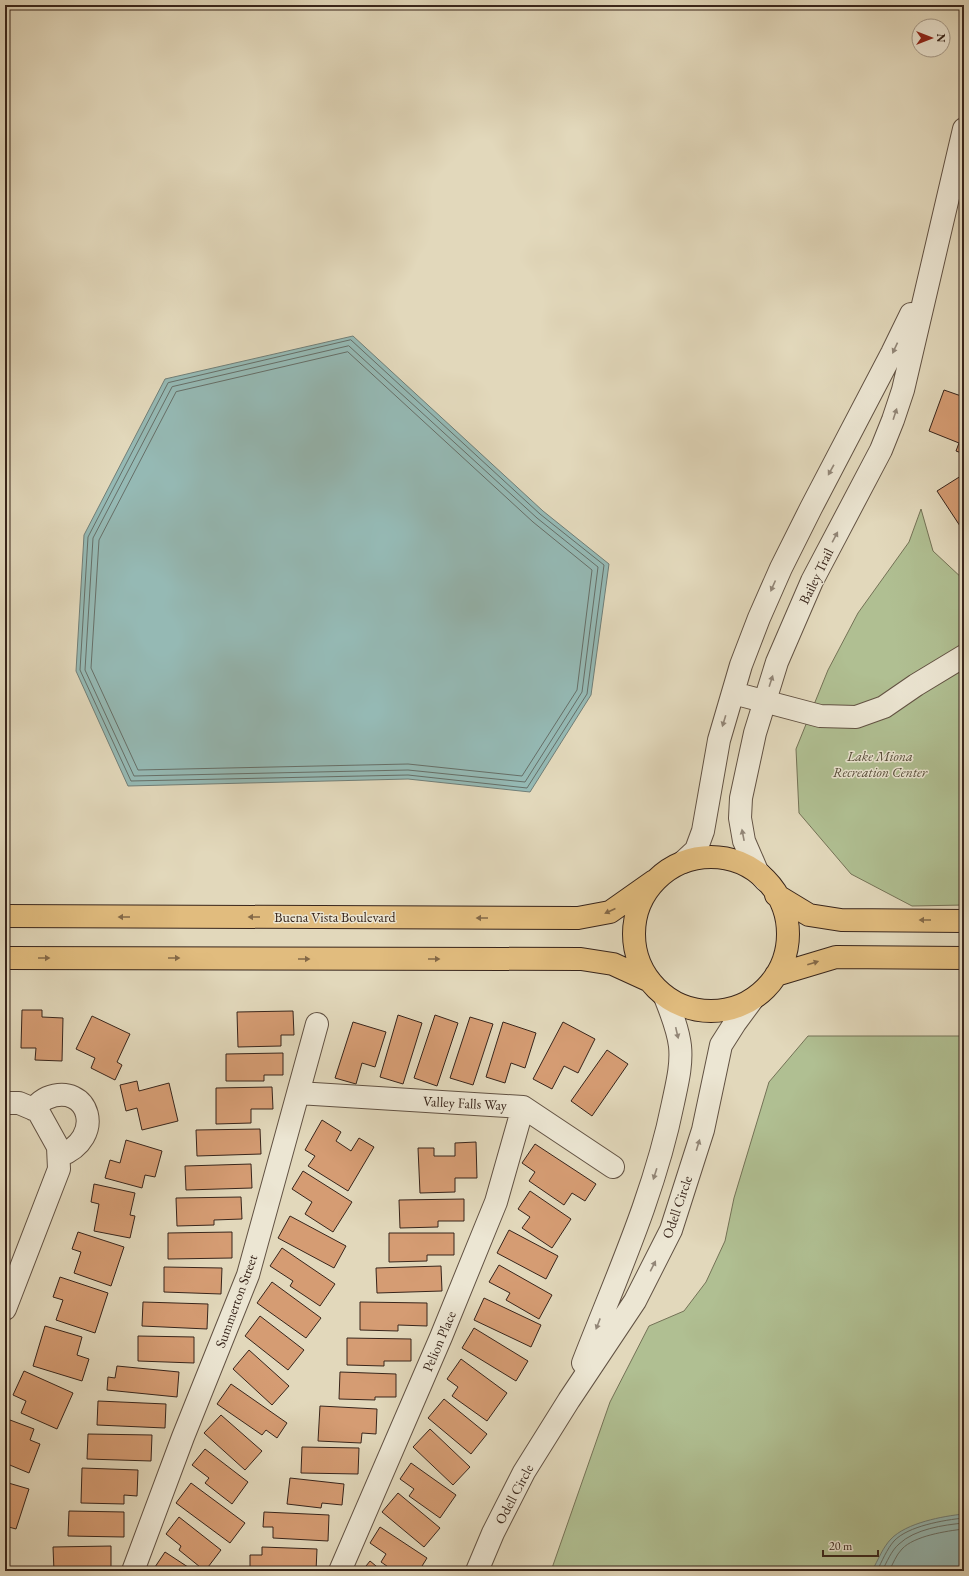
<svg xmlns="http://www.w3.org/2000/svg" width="969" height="1576" viewBox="0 0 969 1576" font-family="'EB Garamond',serif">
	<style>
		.green { fill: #b0bf92; stroke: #747256 }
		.water { fill: #95b9b4; stroke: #707e77 }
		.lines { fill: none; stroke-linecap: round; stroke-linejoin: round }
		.shore { stroke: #666f68; stroke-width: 1 }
		.building { fill: #d59c73; stroke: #38251b }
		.minor-casing { stroke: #625243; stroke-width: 24 }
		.major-casing { stroke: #38251b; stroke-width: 24 }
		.minor { stroke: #ece6d3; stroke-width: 22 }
		.major { stroke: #e1bc7e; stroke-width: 22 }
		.oneway { fill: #928677 }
		.oneway2 { fill: #846948 }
		.labels { text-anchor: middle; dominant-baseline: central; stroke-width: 3; stroke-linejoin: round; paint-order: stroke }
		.street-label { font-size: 14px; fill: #38251b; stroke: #ece6d3 }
		.park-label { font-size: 14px; font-style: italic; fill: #564c39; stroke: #ece6d3 }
	</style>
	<rect width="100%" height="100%" fill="#e2d8bb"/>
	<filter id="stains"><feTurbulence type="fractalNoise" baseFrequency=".005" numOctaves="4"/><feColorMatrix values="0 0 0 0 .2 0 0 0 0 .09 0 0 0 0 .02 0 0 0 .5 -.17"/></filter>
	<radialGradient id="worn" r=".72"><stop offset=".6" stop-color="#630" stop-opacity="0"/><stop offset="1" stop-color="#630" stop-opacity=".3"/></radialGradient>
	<path class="green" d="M 921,509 L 933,551 L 964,580 L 964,905 L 912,906 L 851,874 L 799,813 L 796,749 L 828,670 L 858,613 L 909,542 Z
		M 808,1036 L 964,1036 L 964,1571 L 551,1571 L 610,1402 L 649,1326 L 684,1311 L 706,1282 L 725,1241 L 734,1198 L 769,1082 Z"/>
	<path class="water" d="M 353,336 L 543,511 L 609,564 L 591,695 L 530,792 L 408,779 L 128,786 L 76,671 L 84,535 L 165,379 Z
		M 961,742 L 964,742 L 964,810 L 960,810 Z
		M 964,1514 L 964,1571 L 872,1571 C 878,1560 883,1547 891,1539 C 906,1523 943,1516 964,1514 Z"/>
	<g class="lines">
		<path class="shore" d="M 351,340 L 540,514 L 604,565 L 587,694 L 527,788 L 408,775 L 131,781 L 80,670 L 88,537 L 168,383 Z
			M 349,346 L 537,518 L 598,567 L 582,692 L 525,782 L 408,770 L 134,776 L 85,670 L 93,538 L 172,387 Z
			M 348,352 L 533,522 L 592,570 L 577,690 L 522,776 L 408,764 L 138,770 L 91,668 L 99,540 L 176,392 Z
			M 877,1571 C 882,1561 887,1549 894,1541 C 908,1526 944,1520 964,1518
			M 882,1571 C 887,1562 891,1551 899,1544 C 915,1529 943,1525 964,1523
			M 889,1571 C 893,1564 896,1555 902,1549 C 914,1536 946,1531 964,1529"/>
	</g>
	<path class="building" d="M 944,390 L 964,397 L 964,454 L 956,451 L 959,443 L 929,431 Z
		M 964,474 L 964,527 L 962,529 L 937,491 Z
		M 22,1010 L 42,1010 L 42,1017 L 63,1018 L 62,1061 L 35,1060 L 36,1048 L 21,1048 Z
		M 293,1011 L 294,1035 L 281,1035 L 281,1046 L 238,1047 L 237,1012 Z
		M 398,1015 L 422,1023 L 403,1084 L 380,1077 Z
		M 435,1015 L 458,1023 L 437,1086 L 414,1078 Z
		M 92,1016 L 130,1034 L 117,1062 L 122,1065 L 115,1080 L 91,1068 L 95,1058 L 76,1049 Z
		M 5,1017 L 7,1017 L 6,1053 L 5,1053 Z
		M 470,1017 L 493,1024 L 473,1085 L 450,1078 Z
		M 353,1022 L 386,1032 L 375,1067 L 362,1063 L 356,1084 L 335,1078 Z
		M 503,1022 L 536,1033 L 525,1068 L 511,1063 L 505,1083 L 486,1077 Z
		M 563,1022 L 595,1039 L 578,1073 L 564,1066 L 552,1089 L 533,1079 Z
		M 607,1050 L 628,1064 L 592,1116 L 571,1101 Z
		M 283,1053 L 283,1075 L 264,1075 L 264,1081 L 226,1081 L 226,1054 Z
		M 137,1081 L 139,1091 L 169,1083 L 178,1121 L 142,1130 L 137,1108 L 126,1111 L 120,1085 Z
		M 272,1087 L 273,1109 L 251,1109 L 251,1123 L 216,1124 L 216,1088 Z
		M 322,1120 L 341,1132 L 336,1141 L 351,1151 L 359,1138 L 374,1147 L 348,1191 L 308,1166 L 315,1156 L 305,1150 Z
		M 260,1129 L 261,1154 L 197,1156 L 196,1130 Z
		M 126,1140 L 162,1151 L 155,1177 L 145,1175 L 142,1188 L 105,1178 L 110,1160 L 120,1163 Z
		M 476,1142 L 477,1178 L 455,1178 L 455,1192 L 420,1193 L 418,1148 L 434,1148 L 434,1156 L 455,1156 L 455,1143 Z
		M 535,1144 L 596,1184 L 585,1201 L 572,1193 L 564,1205 L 529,1181 L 535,1172 L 522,1163 Z
		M 5,1151 L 8,1151 L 8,1193 L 5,1193 Z
		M 251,1164 L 252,1188 L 186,1190 L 185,1166 Z
		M 303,1171 L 352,1202 L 333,1232 L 305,1214 L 312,1202 L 292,1189 Z
		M 94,1184 L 135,1193 L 130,1215 L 135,1216 L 130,1238 L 94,1231 L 99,1204 L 91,1202 Z
		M 530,1191 L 571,1219 L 552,1248 L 522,1228 L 530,1217 L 518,1209 Z
		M 241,1197 L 242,1219 L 214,1220 L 214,1225 L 177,1226 L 176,1198 Z
		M 464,1199 L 464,1221 L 438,1221 L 438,1227 L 400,1228 L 399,1200 Z
		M 290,1216 L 346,1246 L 334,1268 L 278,1238 Z
		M 509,1230 L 558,1256 L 546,1279 L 497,1253 Z
		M 78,1232 L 124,1247 L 111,1286 L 74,1273 L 81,1252 L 72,1249 Z
		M 232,1232 L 232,1258 L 168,1259 L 168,1233 Z
		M 389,1233 L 454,1233 L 454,1255 L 427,1255 L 427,1261 L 389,1262 Z
		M 282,1248 L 335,1284 L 320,1306 L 290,1286 L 293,1281 L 270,1266 Z
		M 499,1265 L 552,1295 L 539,1319 L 506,1300 L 510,1293 L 489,1282 Z
		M 441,1266 L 442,1291 L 377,1293 L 376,1268 Z
		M 164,1267 L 222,1268 L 221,1294 L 164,1292 Z
		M 60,1277 L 108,1293 L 95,1333 L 56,1320 L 63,1300 L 53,1297 Z
		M 272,1282 L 321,1318 L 306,1338 L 257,1303 Z
		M 484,1298 L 541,1325 L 531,1347 L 474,1320 Z
		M 143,1302 L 208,1304 L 207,1329 L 142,1326 Z
		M 360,1302 L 427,1303 L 427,1326 L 398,1325 L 398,1331 L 360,1330 Z
		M 260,1316 L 304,1350 L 288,1370 L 245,1336 Z
		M 45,1326 L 82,1337 L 77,1355 L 89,1359 L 82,1381 L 33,1366 Z
		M 474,1328 L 528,1361 L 516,1381 L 462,1348 Z
		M 138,1336 L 194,1337 L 194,1363 L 138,1361 Z
		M 347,1338 L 411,1339 L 411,1361 L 384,1361 L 384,1366 L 347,1365 Z
		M 249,1350 L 289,1386 L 272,1405 L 233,1369 Z
		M 461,1359 L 507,1393 L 487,1421 L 452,1396 L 458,1387 L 447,1379 Z
		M 117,1366 L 179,1372 L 177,1397 L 107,1390 L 108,1377 L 115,1378 Z
		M 24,1371 L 73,1393 L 57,1429 L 21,1413 L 26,1401 L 13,1395 Z
		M 340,1372 L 396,1374 L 396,1397 L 375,1397 L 375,1400 L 339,1399 Z
		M 231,1384 L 287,1423 L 277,1438 L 266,1430 L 262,1435 L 217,1404 Z
		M 444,1399 L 487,1434 L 471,1454 L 428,1418 Z
		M 98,1401 L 166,1404 L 165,1428 L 97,1425 Z
		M 320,1406 L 377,1409 L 376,1434 L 362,1433 L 361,1443 L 318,1441 Z
		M 221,1415 L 262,1451 L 245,1470 L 204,1433 Z
		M 10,1420 L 34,1429 L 30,1440 L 40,1444 L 29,1473 L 5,1463 L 5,1433 Z
		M 430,1429 L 470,1467 L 453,1485 L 413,1447 Z
		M 88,1434 L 152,1435 L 151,1461 L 87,1459 Z
		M 302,1447 L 359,1448 L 358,1474 L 301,1473 Z
		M 205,1449 L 248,1482 L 232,1504 L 205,1483 L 209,1478 L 192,1465 Z
		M 411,1463 L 456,1495 L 440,1518 L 409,1496 L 414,1489 L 400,1479 Z
		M 82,1468 L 138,1470 L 137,1496 L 124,1495 L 124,1504 L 81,1503 Z
		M 290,1478 L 344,1484 L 342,1505 L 322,1503 L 321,1508 L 287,1504 Z
		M 5,1482 L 29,1489 L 16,1529 L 5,1526 Z
		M 191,1483 L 245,1523 L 230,1543 L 176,1503 Z
		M 398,1493 L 440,1528 L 424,1547 L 382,1512 Z
		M 69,1511 L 124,1512 L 124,1537 L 68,1536 Z
		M 264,1512 L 329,1515 L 328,1541 L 273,1538 L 273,1527 L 263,1527 Z
		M 179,1517 L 221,1550 L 205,1571 L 179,1550 L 181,1546 L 166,1534 Z
		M 380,1527 L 427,1558 L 419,1571 L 394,1571 L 381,1562 L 386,1554 L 370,1543 Z
		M 111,1546 L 111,1570 L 54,1571 L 53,1547 Z
		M 262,1547 L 317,1549 L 316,1571 L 250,1571 L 250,1555 L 262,1555 Z
		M 165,1552 L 194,1571 L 155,1571 L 153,1570 Z
		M 370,1561 L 382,1571 L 362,1571 Z"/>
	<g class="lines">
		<g class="minor-casing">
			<path id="minor" d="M 733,693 L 820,716 L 856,717 L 884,707 L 916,685 L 964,656
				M 683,862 L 696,850 L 703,831 L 719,740 L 741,665 L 759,618 L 781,568 L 811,508 L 892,353 L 911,314
				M 766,881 L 757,871 L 744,841 L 740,818 L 741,798 L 755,733 L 777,662 L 812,581 L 881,450 L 893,420 L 903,390 L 964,129
				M 298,1093 L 523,1107 L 613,1167
				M 5,1103 L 19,1103 L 38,1111 L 58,1147 L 59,1169 L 5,1309
				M 33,1109 C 37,1105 42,1100 47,1098 C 89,1081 107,1138 59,1156
				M 583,1363 C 616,1278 655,1193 673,1103 C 677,1084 682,1065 680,1046 C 678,1029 671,1012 665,997
				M 133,1571 L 183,1437 L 248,1275 L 317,1024
				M 340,1571 L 441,1337 L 496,1202 L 523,1107
				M 477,1571 L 493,1533 L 524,1472 L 569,1400 L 635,1301 L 671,1230 L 703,1130 L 721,1045 L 735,1023 L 752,1000"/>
		</g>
		<g class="major-casing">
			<path id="major" d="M634 934a77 77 0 1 1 154 0a77 77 0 1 1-154 0Z
				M 776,895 L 809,915 L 841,920 L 964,921
				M 5,916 L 578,918 L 610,912 L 654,881
				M 5,958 L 581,959 L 613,964 L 648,980
				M 776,975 L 836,957 L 964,958"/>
		</g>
		<use href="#minor" class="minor"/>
		<use href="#major" class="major"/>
	</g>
	<defs><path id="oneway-solid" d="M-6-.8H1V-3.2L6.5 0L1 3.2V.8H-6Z"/></defs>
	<g class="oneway">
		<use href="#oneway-solid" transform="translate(895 348) rotate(115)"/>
		<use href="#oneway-solid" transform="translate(895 414) rotate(-72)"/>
		<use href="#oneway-solid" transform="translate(831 470) rotate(119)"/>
		<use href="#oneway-solid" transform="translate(835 537) rotate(-62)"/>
		<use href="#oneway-solid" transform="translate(773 586) rotate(114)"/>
		<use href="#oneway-solid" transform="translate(771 681) rotate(-72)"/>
		<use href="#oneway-solid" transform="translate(724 721) rotate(107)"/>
		<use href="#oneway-solid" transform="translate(743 835) rotate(-101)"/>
		<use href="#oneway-solid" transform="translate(677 1033) rotate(77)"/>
		<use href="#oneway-solid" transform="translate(698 1145) rotate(-73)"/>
		<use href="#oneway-solid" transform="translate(655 1174) rotate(108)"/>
		<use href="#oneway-solid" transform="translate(653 1266) rotate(-63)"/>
		<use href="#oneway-solid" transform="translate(598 1324) rotate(111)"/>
	</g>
	<g class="oneway2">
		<use href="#oneway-solid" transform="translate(610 911) rotate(155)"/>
		<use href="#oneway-solid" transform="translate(124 917) rotate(-180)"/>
		<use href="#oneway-solid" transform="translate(254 917) rotate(-180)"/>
		<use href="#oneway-solid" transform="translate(482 918) rotate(-180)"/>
		<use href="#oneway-solid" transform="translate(925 920) rotate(-180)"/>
		<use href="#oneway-solid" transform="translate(44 958)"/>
		<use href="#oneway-solid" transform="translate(174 958)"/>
		<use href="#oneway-solid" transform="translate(304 959)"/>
		<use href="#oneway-solid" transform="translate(434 959)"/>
		<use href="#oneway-solid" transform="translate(813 963) rotate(-17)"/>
	</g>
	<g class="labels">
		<g class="street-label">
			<text transform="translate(816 576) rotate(-64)">Bailey Trail</text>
			<text x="335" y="917">Buena Vista Boulevard</text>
			<text transform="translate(465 1103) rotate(3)">Valley Falls Way</text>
			<text transform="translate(677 1207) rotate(-71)">Odell Circle</text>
			<text transform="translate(236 1301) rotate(-70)">Summerton Street</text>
			<text transform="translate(439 1341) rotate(-67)">Pelion Place</text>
			<text transform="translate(514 1494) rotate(-62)">Odell Circle</text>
		</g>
		<g class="park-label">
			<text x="880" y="756">Lake Miona<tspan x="880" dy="16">Recreation Center</tspan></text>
		</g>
	</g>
	<rect width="969" height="1576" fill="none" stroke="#e2d8bb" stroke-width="20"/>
	<rect x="6" y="6" width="957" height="1564" fill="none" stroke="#38251b" stroke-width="2"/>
	<rect x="10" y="10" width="949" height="1556" fill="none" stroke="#38251b"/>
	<g transform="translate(931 38) rotate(90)"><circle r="19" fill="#ece6d3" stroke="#a49989"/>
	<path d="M0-3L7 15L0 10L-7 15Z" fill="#8f2418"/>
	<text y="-6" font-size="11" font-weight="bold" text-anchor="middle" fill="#38251b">N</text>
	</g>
	<path d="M823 1550v6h55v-6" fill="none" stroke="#38251b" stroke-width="2"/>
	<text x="829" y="1550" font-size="12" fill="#38251b" stroke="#ece6d3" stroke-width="3" paint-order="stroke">20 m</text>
	<rect width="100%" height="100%" filter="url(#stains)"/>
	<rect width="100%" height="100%" fill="url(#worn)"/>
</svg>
